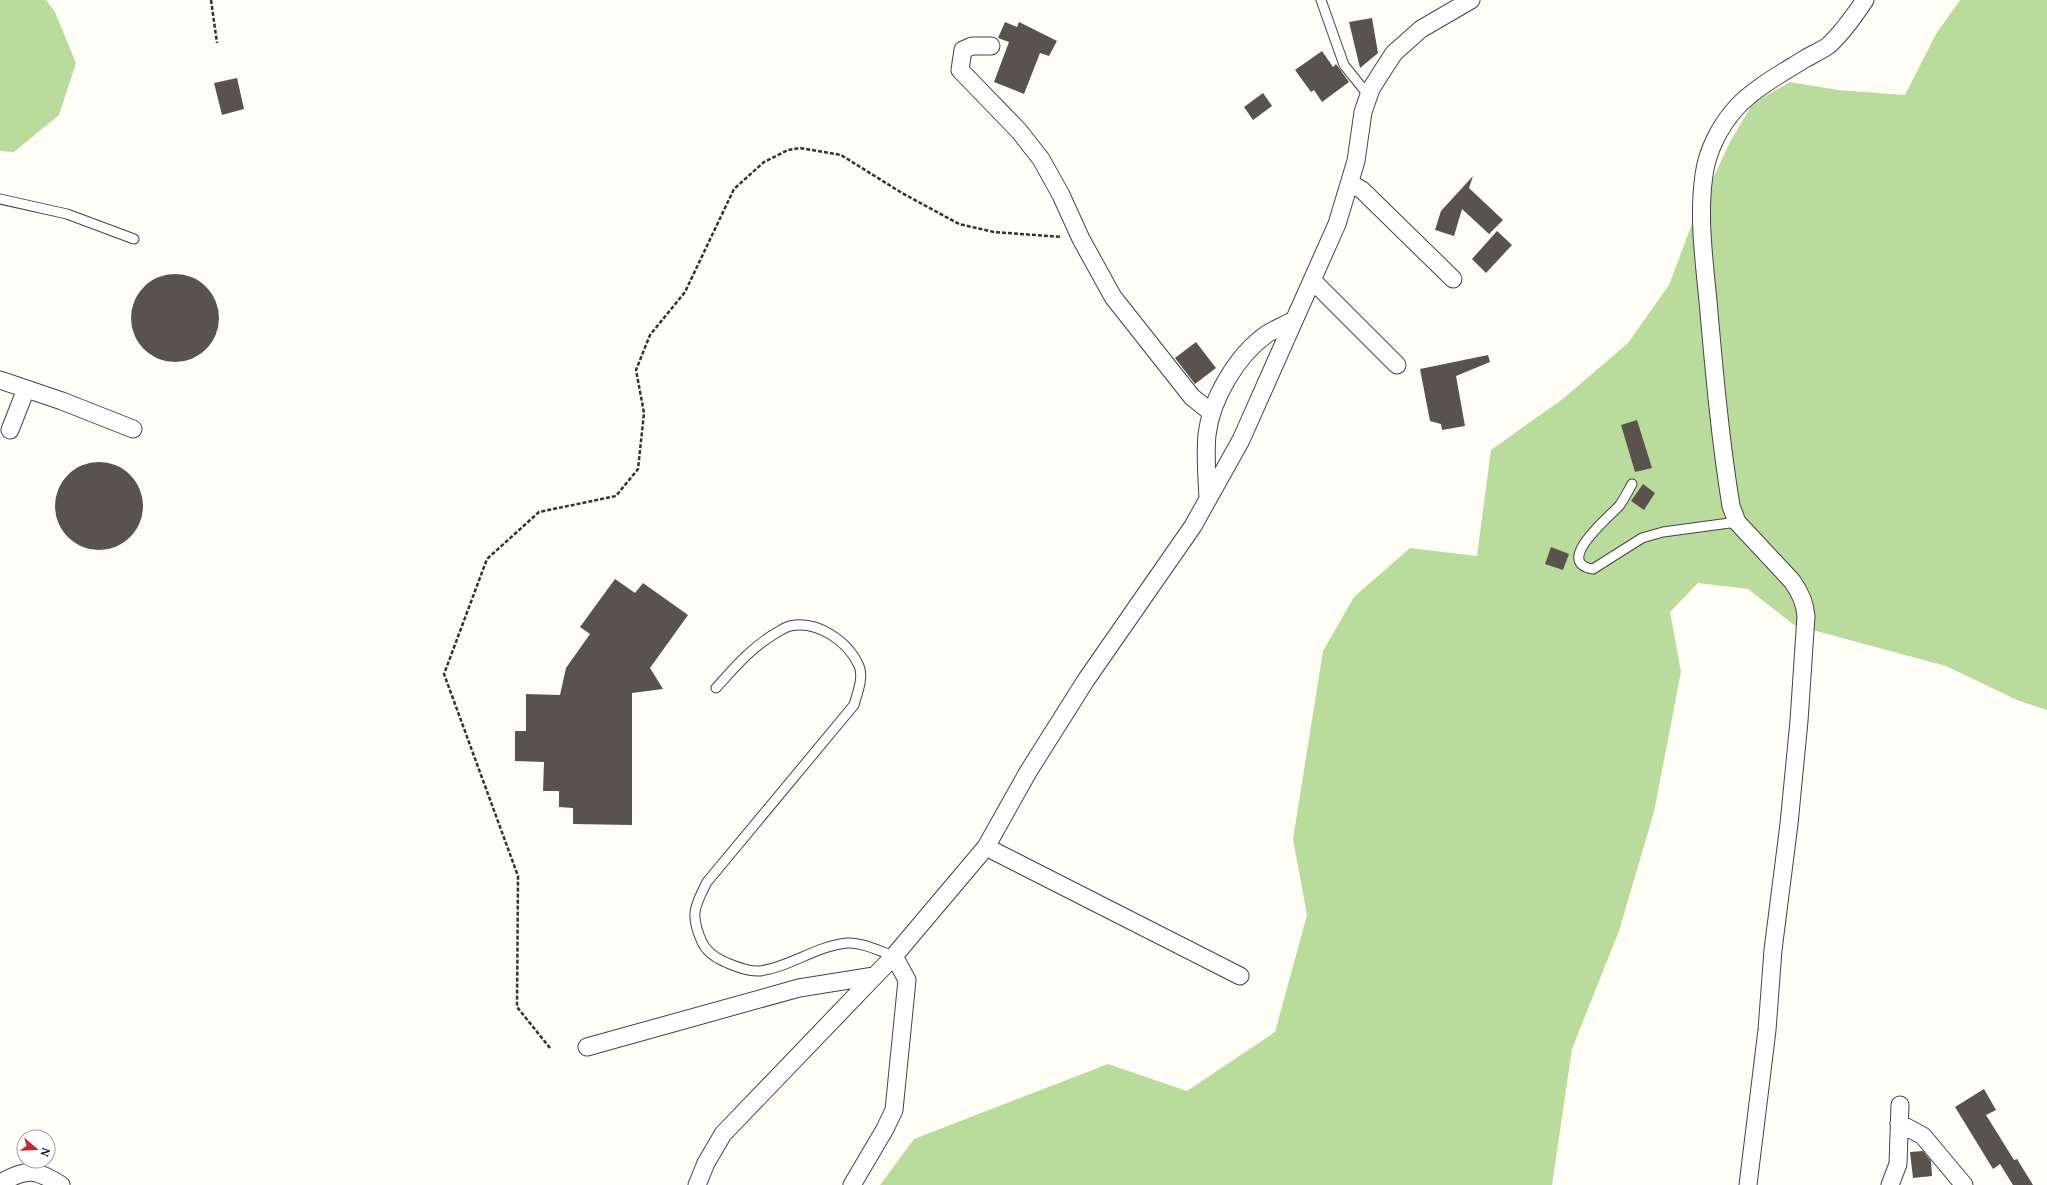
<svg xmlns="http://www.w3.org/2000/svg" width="2047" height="1185" viewBox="0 0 2047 1185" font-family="'PT Serif',serif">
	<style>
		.forest { fill: #b9dc9c }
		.building { fill: #5a524d }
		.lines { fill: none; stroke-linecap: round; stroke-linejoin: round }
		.lane-casing { stroke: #444; stroke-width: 11 }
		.street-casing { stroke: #444; stroke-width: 19 }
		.path { stroke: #333; stroke-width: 2.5; stroke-dasharray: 4 2; stroke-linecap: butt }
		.lane { stroke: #fff; stroke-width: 9 }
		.street { stroke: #fff; stroke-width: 17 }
	</style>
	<rect width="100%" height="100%" fill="#fffdf5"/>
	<path class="forest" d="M 0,0 L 46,0 L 55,12 L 76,63 L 59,115 L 14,152 L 0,151 Z
		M 1960,0 L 2047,0 L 2047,710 L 2017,700 L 1946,666 L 1794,625 L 1748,589 L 1698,583 L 1670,612 L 1681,672 L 1654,812 L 1619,931 L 1572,1049 L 1552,1185 L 880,1185 L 914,1139 L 1108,1064 L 1187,1091 L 1275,1032 L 1307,915 L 1293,839 L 1323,651 L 1354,597 L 1410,548 L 1477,556 L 1491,450 L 1564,398 L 1628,343 L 1669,285 L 1693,221 L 1730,142 L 1753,103 L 1790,82 L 1838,90 L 1905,95 L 1936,34 Z"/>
	<path class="building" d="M 1372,18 L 1378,53 L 1360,68 L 1349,22 Z
		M 1005,22 L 1017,27 L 1019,22 L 1057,41 L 1049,56 L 1040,53 L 1024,94 L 994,82 L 1009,42 L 998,38 Z
		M 1322,51 L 1333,67 L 1336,64 L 1349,82 L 1322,102 L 1314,90 L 1311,92 L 1295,70 Z
		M 237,78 L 244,109 L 222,115 L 214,83 Z
		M 1263,93 L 1272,106 L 1253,120 L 1244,107 Z
		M 1473,176 L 1469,188 L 1503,220 L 1489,234 L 1462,209 L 1454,236 L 1435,230 L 1441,211 Z
		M 1497,231 L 1512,245 L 1486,273 L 1472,259 Z
		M131 318a44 44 0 1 1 88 0a44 44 0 1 1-88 0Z
		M 1196,342 L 1216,368 L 1195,384 L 1175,358 Z
		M 1488,355 L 1490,362 L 1456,376 L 1465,426 L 1442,430 L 1441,424 L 1430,421 L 1420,369 Z
		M 1637,420 L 1652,468 L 1635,472 L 1621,425 Z
		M55 506a44 44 0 1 1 88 0a44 44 0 1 1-88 0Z
		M 1643,484 L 1655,493 L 1644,510 L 1631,501 Z
		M 1551,547 L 1569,554 L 1563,570 L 1545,564 Z
		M 615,579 L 635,593 L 643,583 L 688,615 L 650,668 L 663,689 L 632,693 L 632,825 L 573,824 L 573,808 L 559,807 L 559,791 L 543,791 L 544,762 L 515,761 L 515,731 L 526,731 L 526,694 L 560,695 L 566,668 L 590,634 L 580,627 Z
		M 1984,1089 L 1996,1110 L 1986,1115 L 2014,1160 L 2017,1159 L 2033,1185 L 2013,1185 L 2000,1164 L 1993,1169 L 1955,1107 Z
		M 1923,1151 L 1931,1161 L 1932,1176 L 1913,1178 L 1910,1152 Z"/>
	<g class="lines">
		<g class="lane-casing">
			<path id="lane" d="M 1321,0 L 1344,65 L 1369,96
				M 0,199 L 67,214 L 134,239
				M 1632,484 C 1628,491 1624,500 1619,506 C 1609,517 1553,563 1593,569 L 1642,538 L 1663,532 L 1737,522
				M 716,688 C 735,667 752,647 776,633 C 780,631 785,627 790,626 C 817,620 848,641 859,666 C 864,677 857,694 854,705 L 707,882 C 694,907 690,916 702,942 C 706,951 716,958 725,962 C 735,966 748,972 760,971 C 790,967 816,946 847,943 C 862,942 879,951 894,956"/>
		</g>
		<g class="street-casing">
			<path id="street" d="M 991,46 L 972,46 L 963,50 L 960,70 L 1019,131 L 1041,159 L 1061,195 L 1081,239 L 1113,297 L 1192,397 L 1212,413
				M 1350,183 L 1362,190 L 1453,279
				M 1312,280 L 1397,365
				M 0,380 L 62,401 L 133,429
				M 10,430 L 26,389
				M 1208,499 C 1207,477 1205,456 1207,435 C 1211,399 1237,355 1267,334 C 1275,329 1285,325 1294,320
				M 986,847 L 1240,976
				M 587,1047 L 799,988 L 874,976
				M 1899,1123 L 1923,1136 L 1964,1185
				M 0,1183 C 28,1168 35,1169 61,1185
				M 697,1185 L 706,1163 L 723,1134 L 894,956 L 986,847 L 1028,772 L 1086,680 L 1193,526 L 1241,440 L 1337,224 L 1356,161 L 1363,112 L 1371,89 L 1381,73 L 1394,53 L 1421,29 L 1471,0
				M 852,1185 L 885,1129 L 894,1110 L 907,980 L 894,956
				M 1748,1185 L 1767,1030 L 1773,950 L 1789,824 L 1799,721 L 1806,616 C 1805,602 1800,592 1792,581 L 1737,522 L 1731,506 C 1720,438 1714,370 1708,301 C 1704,259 1698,217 1704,175 C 1707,151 1720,126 1736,108 C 1753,89 1782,73 1803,60 C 1811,55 1821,51 1829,45 C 1843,32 1854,16 1865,0
				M 1890,1185 L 1898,1164 L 1900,1105"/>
		</g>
		<path class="path" d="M 211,0 L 217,43
			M 550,1048 L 517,1007 L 518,876 L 444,674 L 487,559 L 539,512 L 616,496 L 638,469 L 644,413 L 636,370 L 650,335 L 685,292 L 734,189 L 764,162 L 788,150 L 800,148 L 841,155 L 902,193 L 959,224 L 994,232 L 1062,237"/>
		<use href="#lane" class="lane"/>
		<use href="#street" class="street"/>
	</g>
	<g transform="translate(36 1149) rotate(109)"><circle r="19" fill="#ffffff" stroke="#a0a0a0"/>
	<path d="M0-3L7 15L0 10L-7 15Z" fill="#c4262e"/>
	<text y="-6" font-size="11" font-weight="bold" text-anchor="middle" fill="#111111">N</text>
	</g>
</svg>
